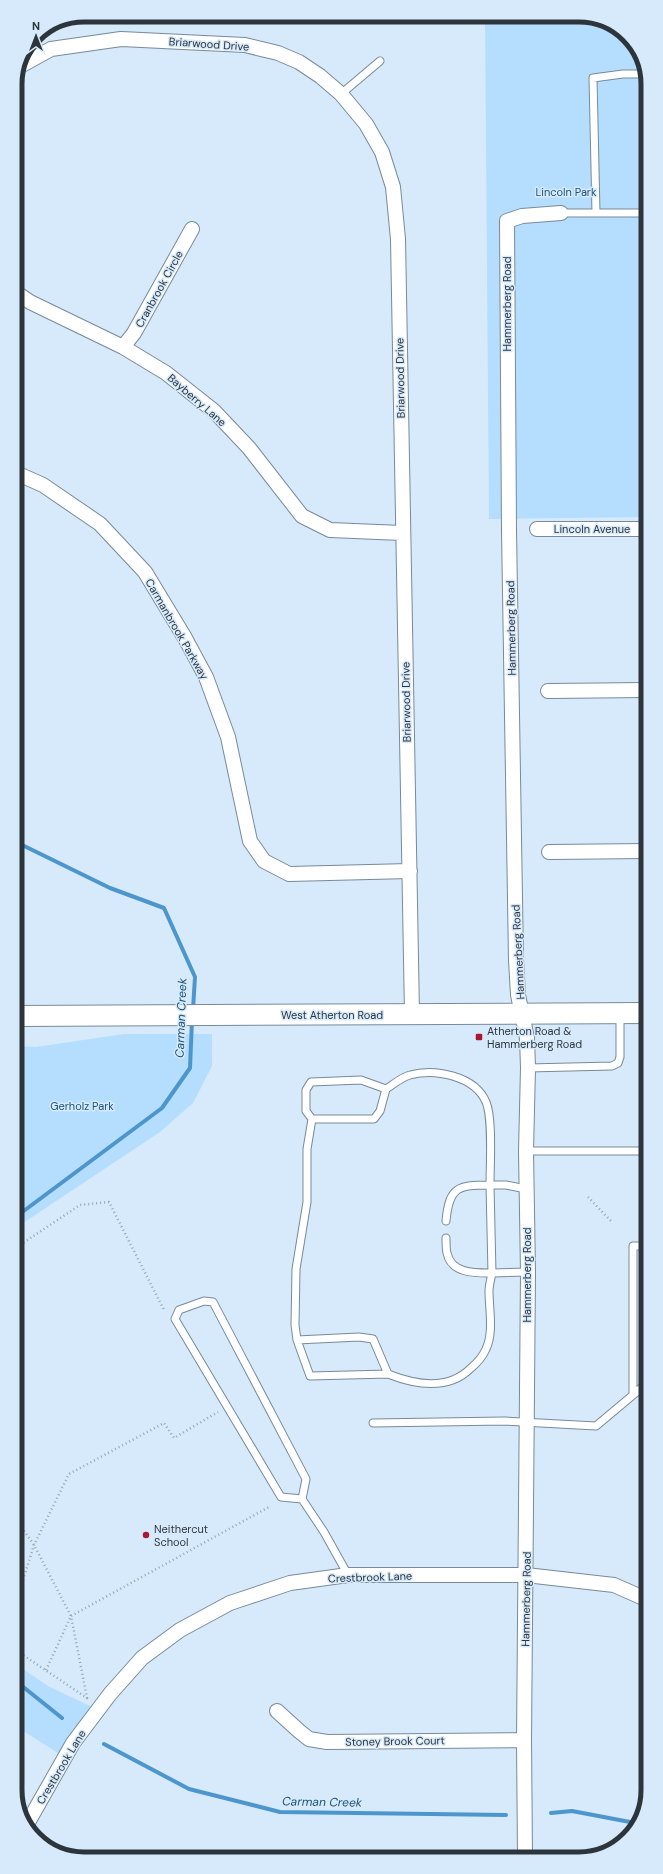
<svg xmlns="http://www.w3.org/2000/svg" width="663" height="1874" viewBox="0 0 663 1874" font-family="'DM Sans',sans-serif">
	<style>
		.green { fill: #b5ddfe }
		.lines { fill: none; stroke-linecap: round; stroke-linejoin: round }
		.stream { stroke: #4c96cd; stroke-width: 4 }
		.lane-casing { stroke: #788a99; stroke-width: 9 }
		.street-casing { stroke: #788a99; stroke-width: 16 }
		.secondary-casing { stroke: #788a99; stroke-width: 22 }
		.path { stroke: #96a5b2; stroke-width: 2.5; stroke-dasharray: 1 3; stroke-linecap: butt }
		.lane { stroke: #fff; stroke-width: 7 }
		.street { stroke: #fff; stroke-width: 14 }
		.secondary { stroke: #fff; stroke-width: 20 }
		.poi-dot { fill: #ac1633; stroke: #d6eafb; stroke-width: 1.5 }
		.labels { text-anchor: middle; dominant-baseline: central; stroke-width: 3; stroke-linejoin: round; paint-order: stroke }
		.street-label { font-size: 11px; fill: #2d353c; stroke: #d6eafb }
		.park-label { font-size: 11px; fill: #1c5278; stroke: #d6eafb }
		.poi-label { font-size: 11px; fill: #2d353c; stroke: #d6eafb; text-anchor: start }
		.water-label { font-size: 12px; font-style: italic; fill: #1a5076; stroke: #d6eafb }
		.rim { fill: none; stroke: #2d353c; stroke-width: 5 }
	</style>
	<rect width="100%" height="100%" fill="#d6eafb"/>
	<path class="green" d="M 584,15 L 624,32 L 646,66 L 646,517 L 489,519 L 485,16 Z
		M 124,1034 L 212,1034 L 212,1066 L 193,1103 L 160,1132 L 17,1227 L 16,1046 L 36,1047 Z
		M 17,1665 L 48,1686 L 92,1707 L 61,1755 L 17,1727 Z"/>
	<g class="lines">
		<path class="stream" d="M 16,842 L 110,888 L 164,908 L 195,977 L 193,1009
			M 17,1216 L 162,1108 L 190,1068 L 192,1020
			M 17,1682 L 62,1718
			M 104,1744 L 189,1789 L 280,1812 L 506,1815
			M 551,1813 L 572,1811 L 630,1822 L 636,1825"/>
		<g class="lane-casing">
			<path id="lane" d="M 341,94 L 380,61
				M 561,213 L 646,213
				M 596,213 L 593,78 L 623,74 L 646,74
				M 528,1068 L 612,1066 L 618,1063 L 620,1057 L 620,1014
				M 386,1089 L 361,1080 L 311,1082 L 306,1090 L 306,1111 L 312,1119 L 374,1119 L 380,1111 L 386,1089 C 394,1084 402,1077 410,1075 C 435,1068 475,1076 486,1102 C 493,1118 490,1165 490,1185 L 506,1185 L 526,1189
				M 526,1151 L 647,1151
				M 446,1221 C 449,1186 459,1185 490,1185 L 492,1273 L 528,1272
				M 647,1246 L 633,1246 L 633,1395 L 647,1383
				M 297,1340 L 295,1325 L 296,1269 L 307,1202 L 307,1149 L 312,1119
				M 388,1374 L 310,1376 L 297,1340 L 359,1337 L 373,1339 L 388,1374 C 416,1385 448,1391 471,1368 C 477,1363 483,1356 486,1349 C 494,1332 489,1309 489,1291 C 489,1285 491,1279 492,1273 C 476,1273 451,1274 447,1253 C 446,1249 446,1243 446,1238
				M 373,1423 L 504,1421 L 596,1426 L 633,1395
				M 302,1499 L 281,1497 L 175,1319 L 179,1310 L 204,1301 L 213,1302 L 306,1479 L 302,1499 L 324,1532 L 348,1575"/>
		</g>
		<g class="street-casing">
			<path id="street" d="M 22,65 L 51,49 L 121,39 L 245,45 L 278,53 L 299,62 L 320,76 L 341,94 L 366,124 L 382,152 L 393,187 L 398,239 L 412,1014
				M 15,292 L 30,302 L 123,347 L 166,373 L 214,411 L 249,448 L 302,516 L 330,530 L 402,533
				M 123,347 L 134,333 L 192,229
				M 16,473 L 43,485 L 100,524 L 145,572 L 185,638 L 206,677 L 228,737 L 250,841 L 264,861 L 289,874 L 410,871
				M 537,529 L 646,529
				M 548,691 L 646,690
				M 549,852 L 647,851
				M 277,1711 L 299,1731 L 309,1739 L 327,1742 L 524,1740
				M 27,1824 L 73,1743 L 110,1694 L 142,1658 L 180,1630 L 230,1603 L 290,1583 L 348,1575 L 526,1575 L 614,1585 L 648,1600
				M 525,1857 L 524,1740 L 528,1272 L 526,1151 L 528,1068 L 527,1038 L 518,995 L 516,960 L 509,530 L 507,221 L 522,216 L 561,213"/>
		</g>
		<g class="secondary-casing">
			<path id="secondary" d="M 16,1016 L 647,1013"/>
		</g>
		<path class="path" d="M 588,1197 L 611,1221
			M 17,1247 L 80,1205 L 109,1202 L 164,1310
			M 17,1521 L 34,1545 L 71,1616 L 46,1670
			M 17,1585 L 23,1580 L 34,1545 L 69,1474 L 164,1423 L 174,1438 L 218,1412
			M 17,1651 L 87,1698 L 71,1616 L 269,1507"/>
		<use href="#lane" class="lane"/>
		<use href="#street" class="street"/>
		<use href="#secondary" class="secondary"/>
	</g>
	<g class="poi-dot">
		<rect x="475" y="1033" width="8" height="8" rx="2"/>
		<circle cx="146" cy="1535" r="4"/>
	</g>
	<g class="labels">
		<g class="street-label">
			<text transform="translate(209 44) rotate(4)">Briarwood Drive</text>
			<text transform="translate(159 289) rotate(-61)">Cranbrook Circle</text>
			<text transform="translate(507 304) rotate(-90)">Hammerberg Road</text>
			<text transform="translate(400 378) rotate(-91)">Briarwood Drive</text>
			<text transform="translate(197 400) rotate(41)">Bayberry Lane</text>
			<text x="592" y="529">Lincoln Avenue</text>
			<text transform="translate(511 628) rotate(-91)">Hammerberg Road</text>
			<text transform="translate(177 629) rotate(60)">Carmanbrook Parkway</text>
			<text transform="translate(406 702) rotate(-91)">Briarwood Drive</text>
			<text transform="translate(518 952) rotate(-93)">Hammerberg Road</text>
			<text x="332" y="1015">West Atherton Road</text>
			<text transform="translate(527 1275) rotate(-90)">Hammerberg Road</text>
			<text transform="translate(370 1577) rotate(-2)">Crestbrook Lane</text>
			<text transform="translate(526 1599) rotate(-89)">Hammerberg Road</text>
			<text transform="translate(395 1741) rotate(-1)">Stoney Brook Court</text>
			<text transform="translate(61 1767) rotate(-59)">Crestbrook Lane</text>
		</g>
		<g class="park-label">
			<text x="566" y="192">Lincoln Park</text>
			<text x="82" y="1106">Gerholz Park</text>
		</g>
		<g class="poi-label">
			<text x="487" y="1031">Atherton Road &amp;<tspan x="487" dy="13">Hammerberg Road</tspan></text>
			<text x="154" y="1529">Neithercut<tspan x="154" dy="13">School</tspan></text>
		</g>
		<g class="water-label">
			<text transform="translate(181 1018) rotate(-88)">Carman Creek</text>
			<text transform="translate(322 1802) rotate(1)">Carman Creek</text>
		</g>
	</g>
	<path d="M0 0H663V1874H0ZM84 22H579A62 62 0 0 1 641 84V1790A62 62 0 0 1 579 1852H84A62 62 0 0 1 22 1790V84A62 62 0 0 1 84 22Z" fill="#d6eafb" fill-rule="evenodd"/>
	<path class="rim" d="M84 22H579A62 62 0 0 1 641 84V1790A62 62 0 0 1 579 1852H84A62 62 0 0 1 22 1790V84A62 62 0 0 1 84 22Z"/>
	<g transform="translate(36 36)" stroke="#d6eafb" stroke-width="3" paint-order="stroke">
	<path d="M0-3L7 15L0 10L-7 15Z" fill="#2d353c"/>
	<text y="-6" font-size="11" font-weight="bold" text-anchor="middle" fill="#2d353c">N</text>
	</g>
</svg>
